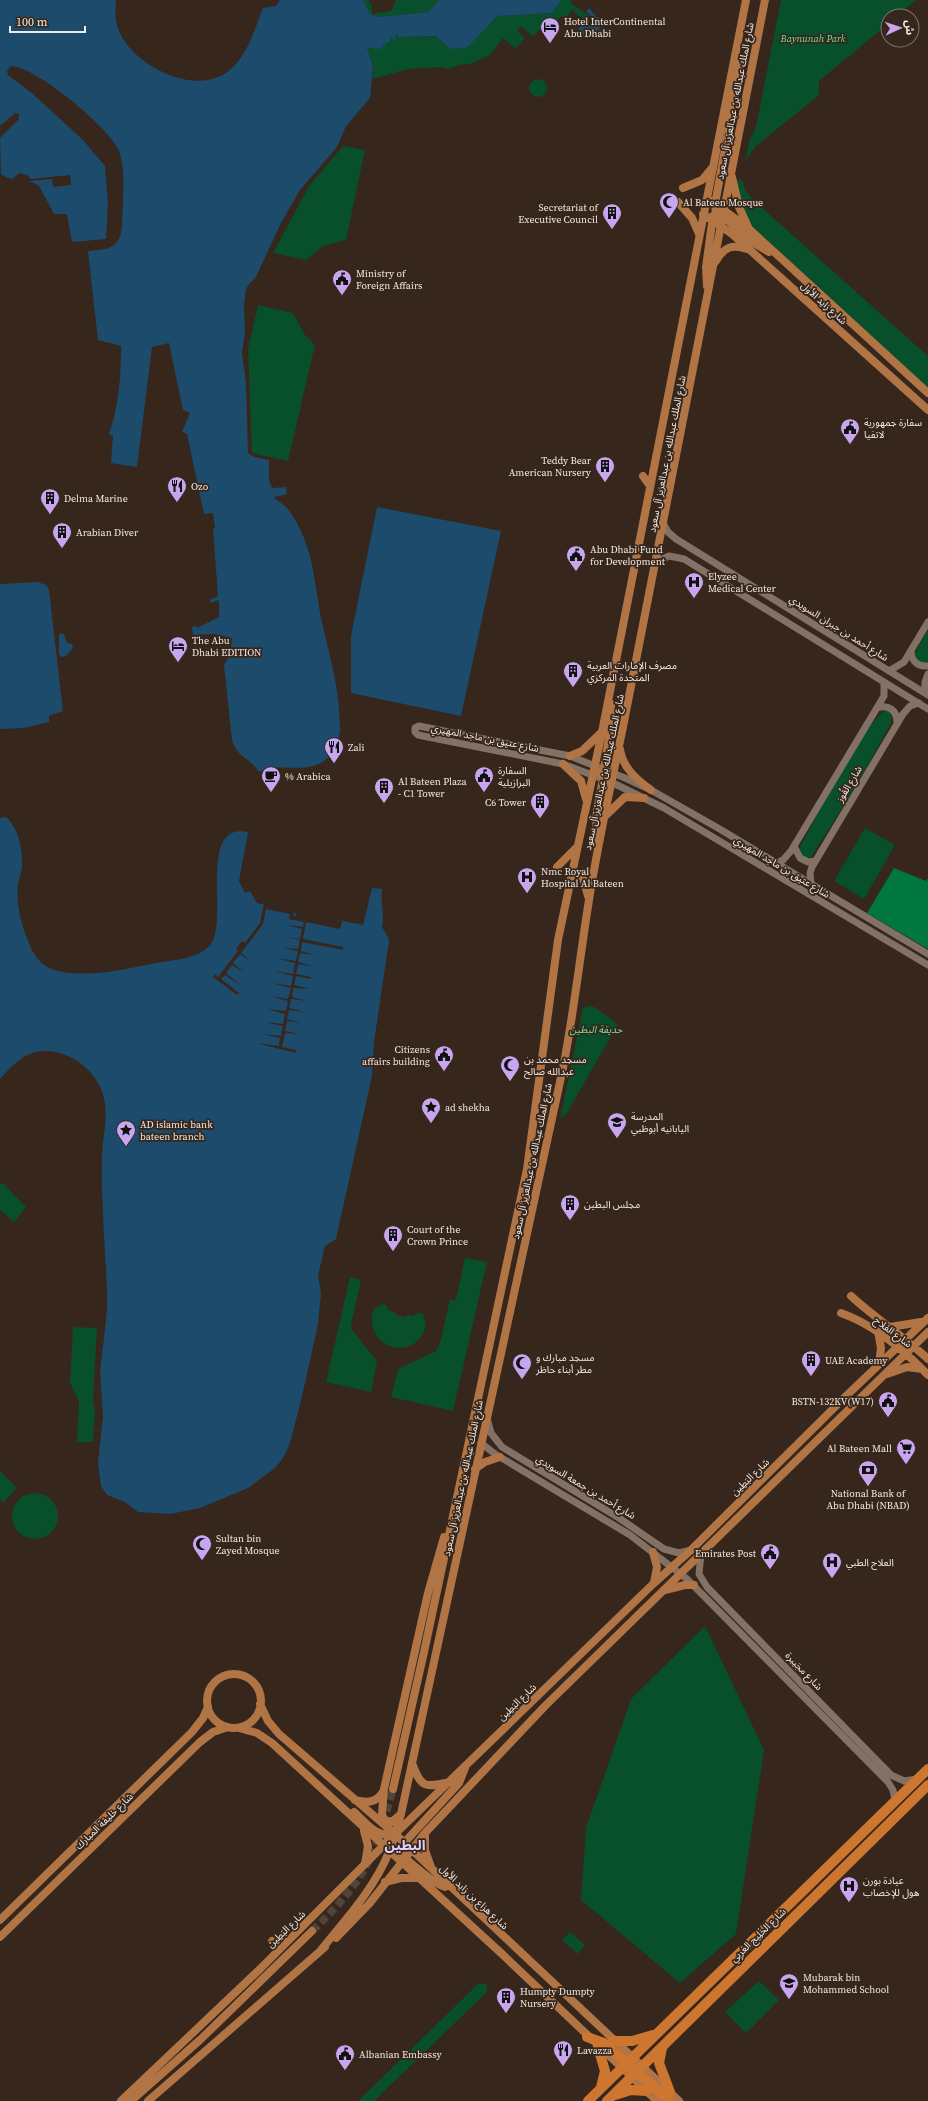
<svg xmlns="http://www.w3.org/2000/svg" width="928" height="2101" viewBox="0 0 928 2101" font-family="'Source Serif 4','Noto Sans Arabic',serif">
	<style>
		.green { fill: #084f2b }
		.forest { fill: #007640 }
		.water { fill: #1c4b6c }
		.pier { fill: #36261b }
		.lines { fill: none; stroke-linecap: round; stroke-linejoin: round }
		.major-tunnel { stroke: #524339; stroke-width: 8; stroke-dasharray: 8 4; stroke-linecap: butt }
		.minor { stroke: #847165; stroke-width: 7 }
		.major { stroke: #b07445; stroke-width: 8 }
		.highway { stroke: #cd762f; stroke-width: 10 }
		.labels { text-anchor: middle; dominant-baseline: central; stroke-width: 3.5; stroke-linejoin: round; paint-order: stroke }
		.poi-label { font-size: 10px; fill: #f3e9e1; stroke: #36261b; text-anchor: start }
		.park-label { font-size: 10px; font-style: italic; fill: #6be69a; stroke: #36261b }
		.street-label { font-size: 10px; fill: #f3e9e1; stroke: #36261b }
		.district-label { font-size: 14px; font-weight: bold; fill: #dfcdf7; stroke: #36261b }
	</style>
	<rect width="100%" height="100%" fill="#36261b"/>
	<path class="green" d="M 363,0 L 368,0 L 372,5 L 372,14 L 391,11 L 396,0 L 439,0 L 428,12 L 379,17 L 370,14 Z
		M 561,0 L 572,0 L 571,4 L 589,15 L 584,20 L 572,10 L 566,18 L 562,16 L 558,19 L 556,23 L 559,26 L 557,29 L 539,30 L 533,37 L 521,26 L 517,31 L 525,38 L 516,49 L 503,38 L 490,55 L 470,64 L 459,65 L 448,69 L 441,67 L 408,69 L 373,79 L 373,66 L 367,48 L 381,49 L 390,36 L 392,36 L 393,42 L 395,36 L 398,35 L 398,37 L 436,36 L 450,49 L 465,48 L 497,16 L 552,13 Z
		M 781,0 L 916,0 L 897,16 L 888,16 L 888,24 L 819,81 L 819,95 L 755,147 L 745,161 L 749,142 L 756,127 Z
		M529 88a9 9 0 1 1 18 0a9 9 0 1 1-18 0Z
		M 343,146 L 365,150 L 346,240 L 323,246 L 306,260 L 273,253 L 309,186 Z
		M 739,179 L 743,181 L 745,190 L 753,200 L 928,356 L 928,390 L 749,223 L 743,210 L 737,181 Z
		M 258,305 L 293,313 L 305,335 L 315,345 L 288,461 L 252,453 L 248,349 Z
		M 928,630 L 928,662 L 925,664 L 917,663 L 914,654 Z
		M 886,710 L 892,715 L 891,723 L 856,786 L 811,857 L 805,860 L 798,851 C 811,826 865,720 886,710 Z
		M 865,828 L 895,845 L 864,899 L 834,881 Z
		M 589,1006 L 594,1007 L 618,1024 L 567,1113 L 560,1119 L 583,1008 Z
		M 3,1183 L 26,1207 L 14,1222 L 0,1210 L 0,1184 Z
		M 465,1258 L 487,1262 L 453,1411 L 391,1397 L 398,1369 L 436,1351 L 440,1343 L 450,1299 L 456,1300 Z
		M 350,1277 L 361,1280 L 351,1324 L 352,1330 L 377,1361 L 371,1392 L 326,1382 Z
		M 382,1304 L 386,1305 L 389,1311 L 394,1312 L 396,1315 L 405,1317 L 408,1315 L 413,1316 L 418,1313 L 423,1314 L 426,1324 C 419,1363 363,1351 373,1310 Z
		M 73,1327 L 97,1328 L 93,1400 L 95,1410 L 93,1442 L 77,1442 L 79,1401 L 70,1383 Z
		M 0,1471 L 17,1488 L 3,1503 L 0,1499 Z
		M12 1516a23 23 0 1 1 46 0a23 23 0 1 1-46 0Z
		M 705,1626 L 764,1750 L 736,1934 L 680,1983 L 581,1900 L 586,1828 L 631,1699 Z
		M 570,1932 L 585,1945 L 578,1954 L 562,1940 Z
		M 759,1981 L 779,2000 L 746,2033 L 725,2012 Z
		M 479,1983 L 487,1985 L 487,1992 L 374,2101 L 358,2101 Z"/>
	<path class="forest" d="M 894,868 L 926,881 L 928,878 L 928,949 L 867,913 Z"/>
	<path class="water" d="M 0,0 L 116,0 C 115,11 115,23 120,33 C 135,66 193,95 226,73 C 247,58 254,31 263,8 L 276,6 L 280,0 L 363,0 L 370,14 L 379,17 L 428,12 L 439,0 L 561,0 L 552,13 L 497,16 L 469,46 L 465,48 L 450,49 L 436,36 L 398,37 L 398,35 L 395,36 L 395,41 L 393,42 L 392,36 L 390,36 L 390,42 L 385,44 L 381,49 L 367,48 L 373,66 L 370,98 L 346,126 L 337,147 L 300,190 L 280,225 L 256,277 L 249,284 L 246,289 L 244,305 L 245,332 L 242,353 L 246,383 L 248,453 L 254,457 L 269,460 L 269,480 L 272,488 L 286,487 L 287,494 L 274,497 C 277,501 282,503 286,507 C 293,514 300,528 304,538 C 314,563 316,591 321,618 C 329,654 340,690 340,728 C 340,736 336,750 330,756 C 307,778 282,760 259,772 C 250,757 237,758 232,740 L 224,665 L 230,655 L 232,638 L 215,634 L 193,635 L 192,627 L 196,626 L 197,628 L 219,617 L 219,600 L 211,603 L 210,600 L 218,596 L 213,529 L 215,528 L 213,513 L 204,514 L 187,434 L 182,432 L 190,413 L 183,410 L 169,343 L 152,347 L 137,467 L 111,463 L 113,436 L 109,434 C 119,405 121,377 121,346 L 98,340 L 88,251 C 108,249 118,250 122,228 C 122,206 127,168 118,149 C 108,127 35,66 11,66 L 7,71 L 8,75 L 33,94 L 83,140 L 105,166 L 108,202 L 106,239 L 72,242 L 67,214 L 54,214 L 39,186 C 28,178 12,183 1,174 L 0,138 L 19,119 L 19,114 L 15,113 L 0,126 Z
		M 590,8 L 593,14 L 595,13 L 595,16 L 600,18 L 600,28 L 596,34 L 591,30 L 585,37 L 578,30 L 583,23 L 587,26 L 593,24 L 593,18 L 586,11 Z
		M 377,507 L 501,531 L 461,716 L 351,693 L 351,636 Z
		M 38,582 L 46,585 L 49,590 L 63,711 L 49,716 L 49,722 L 24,728 L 0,729 L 0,584 Z
		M 59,634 L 64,634 L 67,643 L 72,644 L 73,648 L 66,656 L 61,657 L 59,653 Z
		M 6,817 C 18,827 23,850 22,865 C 22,871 19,878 18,885 C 16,901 20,918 25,933 C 29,944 33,956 43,964 C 68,983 127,969 156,963 C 172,960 199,959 210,945 C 230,922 196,821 248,832 L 239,881 L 245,893 L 250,891 L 257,903 L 295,912 L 297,917 L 311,919 L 312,917 L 321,919 L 321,922 L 338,925 L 339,920 L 363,925 L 372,888 L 382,889 C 380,902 385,915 382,927 L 388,937 L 389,941 L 374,1042 L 372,1076 L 336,1239 L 325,1246 L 318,1275 L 321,1293 L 318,1324 L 301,1401 L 289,1446 L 283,1458 L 275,1468 L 248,1488 L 200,1508 L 170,1514 L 138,1512 L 125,1502 L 107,1495 L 101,1486 L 98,1463 L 103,1415 L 100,1373 L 107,1310 L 107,1289 C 105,1245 101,1202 102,1158 C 102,1134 111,1113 101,1089 C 94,1072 78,1058 59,1053 C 32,1046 18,1059 0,1079 L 0,818 Z"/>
	<path class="pier" d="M 20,173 L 29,176 L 30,179 L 70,175 L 71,185 L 53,187 L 52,179 L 30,181 L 30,184 L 12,182 L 12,179 Z
		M 264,904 L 295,912 L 293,915 L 297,917 L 311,919 L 312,917 L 321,919 L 321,922 L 338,925 L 339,920 L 342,921 L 340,929 L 306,922 L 303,939 L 343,947 L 343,950 L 302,942 L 301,951 L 316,955 L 300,953 L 298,962 L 314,967 L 298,964 L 296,974 L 311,977 L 311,979 L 296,976 L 294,985 L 310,989 L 293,988 L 292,997 L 307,1001 L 291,999 L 289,1008 L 305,1012 L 289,1010 L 287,1019 L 302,1023 L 287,1021 L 285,1031 L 300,1034 L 285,1033 L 282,1047 L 296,1050 L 296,1053 L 256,1043 L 279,1046 L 280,1038 L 262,1034 L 281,1036 L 283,1026 L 264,1022 L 283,1024 L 285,1014 L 267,1009 L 286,1011 L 288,1001 L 269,996 L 288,999 L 291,988 L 272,983 L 291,986 L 293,976 L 274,971 L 293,974 L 295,963 L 277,958 L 296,961 L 298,951 L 283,948 L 298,949 L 300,940 L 285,936 L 300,939 L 302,929 L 287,925 L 303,927 L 304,922 L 289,919 L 290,914 L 266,909 L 263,924 L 241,953 L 250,961 L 240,954 L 233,963 L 245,973 L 232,965 L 226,973 L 240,985 L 225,975 L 221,979 L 239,993 L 237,995 L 213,977 L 215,974 L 218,977 L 238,951 L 236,949 L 242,941 L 245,943 L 260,923 Z"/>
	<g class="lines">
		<path class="major-tunnel" d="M 383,1823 L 393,1789
			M 312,1931 C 342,1902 367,1875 380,1834"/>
		<path class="minor" d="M 663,523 L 668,532 L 676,539 L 928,695
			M 656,562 L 669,556 L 684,559 L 928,709
			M 911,651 C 911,661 918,667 928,666
			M 889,671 L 904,662 L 928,622
			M 925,693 L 925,682 L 928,674
			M 877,708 C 888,704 897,710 897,722
			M 794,846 L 800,858 L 808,862 L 815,861
			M 776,863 L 783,860 L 791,851 L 884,696 L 884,682
			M 811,884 L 810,873 L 812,867 L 903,714 L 910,706 L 919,703
			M 928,954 L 718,828 L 651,790 L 625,778 L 570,756 L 419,726 L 415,728 L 415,732 L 418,735 L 563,764 L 611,782 L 664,808 L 928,965
			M 487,1418 L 491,1433 L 502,1447 L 619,1518 L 664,1549 L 679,1553 L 691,1550
			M 481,1443 L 495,1454 L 630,1535 L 687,1579 L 888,1782 L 893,1790 L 895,1801
			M 701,1554 L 699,1574 L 707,1587 L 891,1775 L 904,1781 L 917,1779"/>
		<path class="major" d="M 732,177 L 739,207 L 748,227
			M 683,188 L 702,180 L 712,168
			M 707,198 L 748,228 L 928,393
			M 678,202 L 692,218 L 699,234
			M 703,214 L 732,234 L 750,250 L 928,410
			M 720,214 L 754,243 L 769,252
			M 721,226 L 716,215 L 715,204 L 738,79 L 739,66 L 737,56
			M 716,261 C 724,247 732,244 747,249
			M 707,286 L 706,267 L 713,216
			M 643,476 L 650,486
			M 611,704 L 611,725 L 604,769 L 611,782
			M 620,749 C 622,767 637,780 651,790
			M 570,756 L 582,751 L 602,732
			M 563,764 L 581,781 L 586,799
			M 604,817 L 625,797 L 644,798
			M 597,839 L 596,816 L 603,779 L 601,772
			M 557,867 L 576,848
			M 572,870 L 583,878 L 588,896
			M 851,1296 C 875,1318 903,1336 928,1359
			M 841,1313 C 875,1325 903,1349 928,1375
			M 890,1327 L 921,1322
			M 878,1331 L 881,1348 L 879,1364
			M 887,1374 L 907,1367 L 922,1369
			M 475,1469 L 485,1462 L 500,1457
			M 653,1552 L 657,1567 L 654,1583
			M 665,1590 L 685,1585 L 694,1585
			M207 1701a27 27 0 1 1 54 0a27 27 0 1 1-54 0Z
			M 260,1704 L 268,1721 L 279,1734 L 395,1834 L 679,2101
			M 239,1728 L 257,1733 L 272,1743 L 501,1953 L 657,2101
			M 412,1763 C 421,1788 425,1788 450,1782
			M 393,1789 L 424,1652 L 527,1169 L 558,940 L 602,732 L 746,0
			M 355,1800 C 367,1803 376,1803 383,1792
			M 354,1812 C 366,1823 377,1839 395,1834
			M 401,1814 L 392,1822 L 384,1820 L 382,1814 L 384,1789 L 428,1593 L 444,1537
			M 364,1831 L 368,1846 L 365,1864
			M 425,1834 L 425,1850 L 431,1867
			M 391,1848 C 408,1858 428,1881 445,1887
			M 401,1862 L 404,1843 L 459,1783 L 465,1768
			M 385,1882 L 401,1878 L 419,1878
			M 0,1920 L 192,1732 L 203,1718 L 208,1707
			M 0,1937 L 200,1742 L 213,1732 L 228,1727
			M 336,1938 L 369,1904 L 425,1833 L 545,1706 L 928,1332
			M 272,1941 L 280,1949
			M 321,1950 C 346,1919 374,1889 389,1852 C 394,1840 397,1827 401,1814 L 563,1068 C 574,1012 580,956 589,900 C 598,842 611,785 623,727 L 765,0
			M 121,2101 L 260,1969 L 395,1834 L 653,1584 L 691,1550 L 845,1397 L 928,1318
			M 131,2101 L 201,2039 L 312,1931
			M 148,2101 L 325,1947"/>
		<path class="highway" d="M 587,2037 L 604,2043 L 631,2067
			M 613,2041 L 632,2041 L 653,2035
			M 598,2047 L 605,2071 L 601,2087
			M 662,2048 L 659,2063 L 670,2092
			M 631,2069 L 637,2072 L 669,2101
			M 615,2095 L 631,2090 L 646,2091
			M 588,2101 L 928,1769
			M 607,2101 L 928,1785"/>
	</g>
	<defs>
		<g id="hotel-pin" transform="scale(1)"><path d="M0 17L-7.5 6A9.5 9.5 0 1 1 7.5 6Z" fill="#c7a6ef" stroke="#36261b"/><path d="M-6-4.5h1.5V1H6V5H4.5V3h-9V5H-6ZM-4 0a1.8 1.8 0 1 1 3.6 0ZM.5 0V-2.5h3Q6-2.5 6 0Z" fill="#111"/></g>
		<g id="mosque-pin" transform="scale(1)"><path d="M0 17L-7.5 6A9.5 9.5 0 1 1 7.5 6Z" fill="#c7a6ef" stroke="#36261b"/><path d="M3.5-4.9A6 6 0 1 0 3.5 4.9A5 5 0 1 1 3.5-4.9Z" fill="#111"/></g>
		<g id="building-pin" transform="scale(1)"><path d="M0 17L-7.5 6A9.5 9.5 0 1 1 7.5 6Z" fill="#c7a6ef" stroke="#36261b"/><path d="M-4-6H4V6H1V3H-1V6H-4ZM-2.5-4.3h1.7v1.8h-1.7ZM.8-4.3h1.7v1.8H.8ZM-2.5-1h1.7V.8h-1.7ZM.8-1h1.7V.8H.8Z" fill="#111"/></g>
		<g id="civic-pin" transform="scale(1)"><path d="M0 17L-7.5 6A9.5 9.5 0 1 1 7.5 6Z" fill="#c7a6ef" stroke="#36261b"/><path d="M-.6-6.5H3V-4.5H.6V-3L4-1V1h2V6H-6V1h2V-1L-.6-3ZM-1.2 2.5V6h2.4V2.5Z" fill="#111"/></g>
		<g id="restaurant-pin" transform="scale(1)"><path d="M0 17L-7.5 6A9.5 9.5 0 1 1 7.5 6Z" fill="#c7a6ef" stroke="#36261b"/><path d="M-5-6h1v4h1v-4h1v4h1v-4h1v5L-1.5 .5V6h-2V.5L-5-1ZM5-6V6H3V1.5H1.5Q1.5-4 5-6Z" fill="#111"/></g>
		<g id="hospital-pin" transform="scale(1)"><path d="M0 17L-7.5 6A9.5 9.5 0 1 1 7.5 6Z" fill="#c7a6ef" stroke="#36261b"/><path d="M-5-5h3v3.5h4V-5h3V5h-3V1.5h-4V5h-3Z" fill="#111"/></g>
		<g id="cafe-pin" transform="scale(1)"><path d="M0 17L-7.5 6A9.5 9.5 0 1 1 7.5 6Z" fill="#c7a6ef" stroke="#36261b"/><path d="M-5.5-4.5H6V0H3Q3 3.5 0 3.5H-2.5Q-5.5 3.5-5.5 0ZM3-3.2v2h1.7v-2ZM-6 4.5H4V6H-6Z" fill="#111"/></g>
		<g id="sight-pin" transform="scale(1)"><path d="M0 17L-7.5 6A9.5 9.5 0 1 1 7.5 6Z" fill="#c7a6ef" stroke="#36261b"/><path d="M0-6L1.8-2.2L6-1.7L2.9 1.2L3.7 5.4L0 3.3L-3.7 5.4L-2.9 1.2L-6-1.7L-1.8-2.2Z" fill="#111"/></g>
		<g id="school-pin" transform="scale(1)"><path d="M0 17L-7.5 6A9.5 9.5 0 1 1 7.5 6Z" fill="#c7a6ef" stroke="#36261b"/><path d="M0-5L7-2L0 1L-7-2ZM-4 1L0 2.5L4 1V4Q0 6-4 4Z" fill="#111"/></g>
		<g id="supermarket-pin" transform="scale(1)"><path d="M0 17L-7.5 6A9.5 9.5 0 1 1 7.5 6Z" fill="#c7a6ef" stroke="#36261b"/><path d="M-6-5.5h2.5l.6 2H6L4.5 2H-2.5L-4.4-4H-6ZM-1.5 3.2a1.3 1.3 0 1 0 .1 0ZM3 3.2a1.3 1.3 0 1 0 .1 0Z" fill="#111"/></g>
		<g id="bank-pin" transform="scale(1)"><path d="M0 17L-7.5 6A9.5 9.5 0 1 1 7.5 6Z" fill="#c7a6ef" stroke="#36261b"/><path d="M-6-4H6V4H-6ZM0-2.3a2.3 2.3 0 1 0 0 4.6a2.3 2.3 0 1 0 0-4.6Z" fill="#111"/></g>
	</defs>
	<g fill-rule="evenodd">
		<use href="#hotel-pin" x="550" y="27"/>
		<use href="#mosque-pin" x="669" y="202"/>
		<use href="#building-pin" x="612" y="213"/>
		<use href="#civic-pin" x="342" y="279"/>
		<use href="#civic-pin" x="850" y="428"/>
		<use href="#building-pin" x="605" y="466"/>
		<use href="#restaurant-pin" x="177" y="486"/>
		<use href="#building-pin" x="50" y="498"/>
		<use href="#building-pin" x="62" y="532"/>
		<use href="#civic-pin" x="576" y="555"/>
		<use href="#hospital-pin" x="694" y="582"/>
		<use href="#hotel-pin" x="178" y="646"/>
		<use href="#building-pin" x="573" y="671"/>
		<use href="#restaurant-pin" x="334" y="747"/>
		<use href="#cafe-pin" x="271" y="776"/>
		<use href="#civic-pin" x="484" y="776"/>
		<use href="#building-pin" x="384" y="787"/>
		<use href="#building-pin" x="540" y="802"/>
		<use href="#hospital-pin" x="527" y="877"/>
		<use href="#civic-pin" x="444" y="1055"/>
		<use href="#mosque-pin" x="510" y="1065"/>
		<use href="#sight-pin" x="431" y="1107"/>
		<use href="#school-pin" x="617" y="1122"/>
		<use href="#sight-pin" x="126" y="1130"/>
		<use href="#building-pin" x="570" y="1204"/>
		<use href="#building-pin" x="393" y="1235"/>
		<use href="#building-pin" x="811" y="1360"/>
		<use href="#mosque-pin" x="522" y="1363"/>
		<use href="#civic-pin" x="888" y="1401"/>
		<use href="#supermarket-pin" x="906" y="1448"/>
		<use href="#bank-pin" x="868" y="1470"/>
		<use href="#mosque-pin" x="202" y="1544"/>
		<use href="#civic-pin" x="770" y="1553"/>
		<use href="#hospital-pin" x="832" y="1562"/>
		<use href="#hospital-pin" x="849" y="1886"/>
		<use href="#school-pin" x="789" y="1983"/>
		<use href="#building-pin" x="506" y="1997"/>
		<use href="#restaurant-pin" x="563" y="2050"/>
		<use href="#civic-pin" x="345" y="2054"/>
	</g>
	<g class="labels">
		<g class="poi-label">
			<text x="564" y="21">Hotel InterContinental<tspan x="564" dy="12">Abu Dhabi</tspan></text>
			<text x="683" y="202">Al Bateen Mosque</text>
			<text x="598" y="207" text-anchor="end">Secretariat of<tspan x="598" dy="12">Executive Council</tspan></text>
			<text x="356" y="273">Ministry of<tspan x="356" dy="12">Foreign Affairs</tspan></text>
			<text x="864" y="422">سفارة جمهورية<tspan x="864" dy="12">لاتفيا</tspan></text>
			<text x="591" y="460" text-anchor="end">Teddy Bear<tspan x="591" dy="12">American Nursery</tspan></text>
			<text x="191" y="486">Ozo</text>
			<text x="64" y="498">Delma Marine</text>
			<text x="76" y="532">Arabian Diver</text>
			<text x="590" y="549">Abu Dhabi Fund<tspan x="590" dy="12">for Development</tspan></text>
			<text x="708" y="576">Elyzee<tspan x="708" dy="12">Medical Center</tspan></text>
			<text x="192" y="640">The Abu<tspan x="192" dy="12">Dhabi EDITION</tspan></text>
			<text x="587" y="665">مصرف الإمارات العربية<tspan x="587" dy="12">المتحدة المركزي</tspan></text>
			<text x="348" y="747">Zali</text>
			<text x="498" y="770">السفارة<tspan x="498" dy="12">البرازيلية</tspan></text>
			<text x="285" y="776">% Arabica</text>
			<text x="398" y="781">Al Bateen Plaza<tspan x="398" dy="12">- C1 Tower</tspan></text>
			<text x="526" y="802" text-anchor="end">C6 Tower</text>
			<text x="541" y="871">Nmc Royal<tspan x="541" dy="12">Hospital Al Bateen</tspan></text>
			<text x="430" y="1049" text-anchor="end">Citizens<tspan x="430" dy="12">affairs building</tspan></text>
			<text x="524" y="1059">مسجد محمد بن<tspan x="524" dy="12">عبدالله صالح</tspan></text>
			<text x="445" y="1107">ad shekha</text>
			<text x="631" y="1116">المدرسة<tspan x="631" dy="12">اليابانيه أبوظبي</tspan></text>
			<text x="140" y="1124">AD islamic bank<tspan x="140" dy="12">bateen branch</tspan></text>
			<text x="584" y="1204">مجلس البطين</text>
			<text x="407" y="1229">Court of the<tspan x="407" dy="12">Crown Prince</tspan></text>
			<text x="536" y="1357">مسجد مبارك و<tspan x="536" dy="12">مطر أبناء حاظر</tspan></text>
			<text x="825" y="1360">UAE Academy</text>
			<text x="874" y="1401" text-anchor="end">BSTN-132KV(W17)</text>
			<text x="892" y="1448" text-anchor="end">Al Bateen Mall</text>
			<text x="868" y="1493" text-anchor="middle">National Bank of<tspan x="868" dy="12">Abu Dhabi (NBAD)</tspan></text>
			<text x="216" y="1538">Sultan bin<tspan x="216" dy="12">Zayed Mosque</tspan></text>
			<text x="756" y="1553" text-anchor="end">Emirates Post</text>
			<text x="846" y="1562">العلاج الطبي</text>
			<text x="863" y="1880">عيادة بورن<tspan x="863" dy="12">هول للإخصاب</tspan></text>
			<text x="803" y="1977">Mubarak bin<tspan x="803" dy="12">Mohammed School</tspan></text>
			<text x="520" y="1991">Humpty Dumpty<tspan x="520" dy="12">Nursery</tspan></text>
			<text x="577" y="2050">Lavazza</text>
			<text x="359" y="2054">Albanian Embassy</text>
		</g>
		<g class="park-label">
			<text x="813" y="38">Baynunah Park</text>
			<text x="596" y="1029">حديقة البطين</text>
		</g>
		<g class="street-label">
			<text transform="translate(735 101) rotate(-79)">شارع الملك عبدالله بن عبدالعزيز آل سعود</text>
			<text transform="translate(824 303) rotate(42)">شارع زايد الأول</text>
			<text transform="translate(667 454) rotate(-79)">شارع الملك عبدالله بن عبدالعزيز آل سعود</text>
			<text transform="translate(839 628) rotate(32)">شارع أحمد بن جبران السويدي</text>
			<text transform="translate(485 738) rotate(11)">شارع عتيق بن ماجد المهيري</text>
			<text transform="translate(604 772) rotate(-78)">شارع الملك عبدالله بن عبدالعزيز آل سعود</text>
			<text transform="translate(849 784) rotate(-59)">شارع القُوز</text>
			<text transform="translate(782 867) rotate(31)">شارع عتيق بن ماجد المهيري</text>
			<text transform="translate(532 1161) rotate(-78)">شارع الملك عبدالله بن عبدالعزيز آل سعود</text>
			<text transform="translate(893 1332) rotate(37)">شارع الفلاح</text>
			<text transform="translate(750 1477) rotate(-44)">شارع البَطِين</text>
			<text transform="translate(463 1478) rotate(-78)">شارع الملك عبدالله بن عبدالعزيز آل سعود</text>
			<text transform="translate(586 1487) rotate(31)">شارع أحمد بن جمعة السويدي</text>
			<text transform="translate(804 1671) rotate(46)">شارع مجَيبرة</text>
			<text transform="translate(517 1702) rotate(-44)">شارع البَطِين</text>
			<text transform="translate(104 1821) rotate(-44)">شارع خليفة المبارك</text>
			<text transform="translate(474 1897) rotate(43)">شارع هزاع بن زايد الأول</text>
			<text transform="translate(286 1929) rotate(-44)">شارع البَطِين</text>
			<text transform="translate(758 1935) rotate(-44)">شارع الخَلِيج العَربِي</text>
		</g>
		<g class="district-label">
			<text x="405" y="1845">البطين</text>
		</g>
	</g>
	<g transform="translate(900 28) rotate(87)"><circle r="19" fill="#36261b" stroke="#82746a"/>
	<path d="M0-3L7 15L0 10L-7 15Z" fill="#c7a6ef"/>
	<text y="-6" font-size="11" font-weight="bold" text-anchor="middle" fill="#f3e9e1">ش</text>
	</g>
	<path d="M10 26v6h75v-6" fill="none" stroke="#f3e9e1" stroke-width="2"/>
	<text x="16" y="26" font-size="12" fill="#f3e9e1" stroke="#36261b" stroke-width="3" paint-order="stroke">100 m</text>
</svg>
